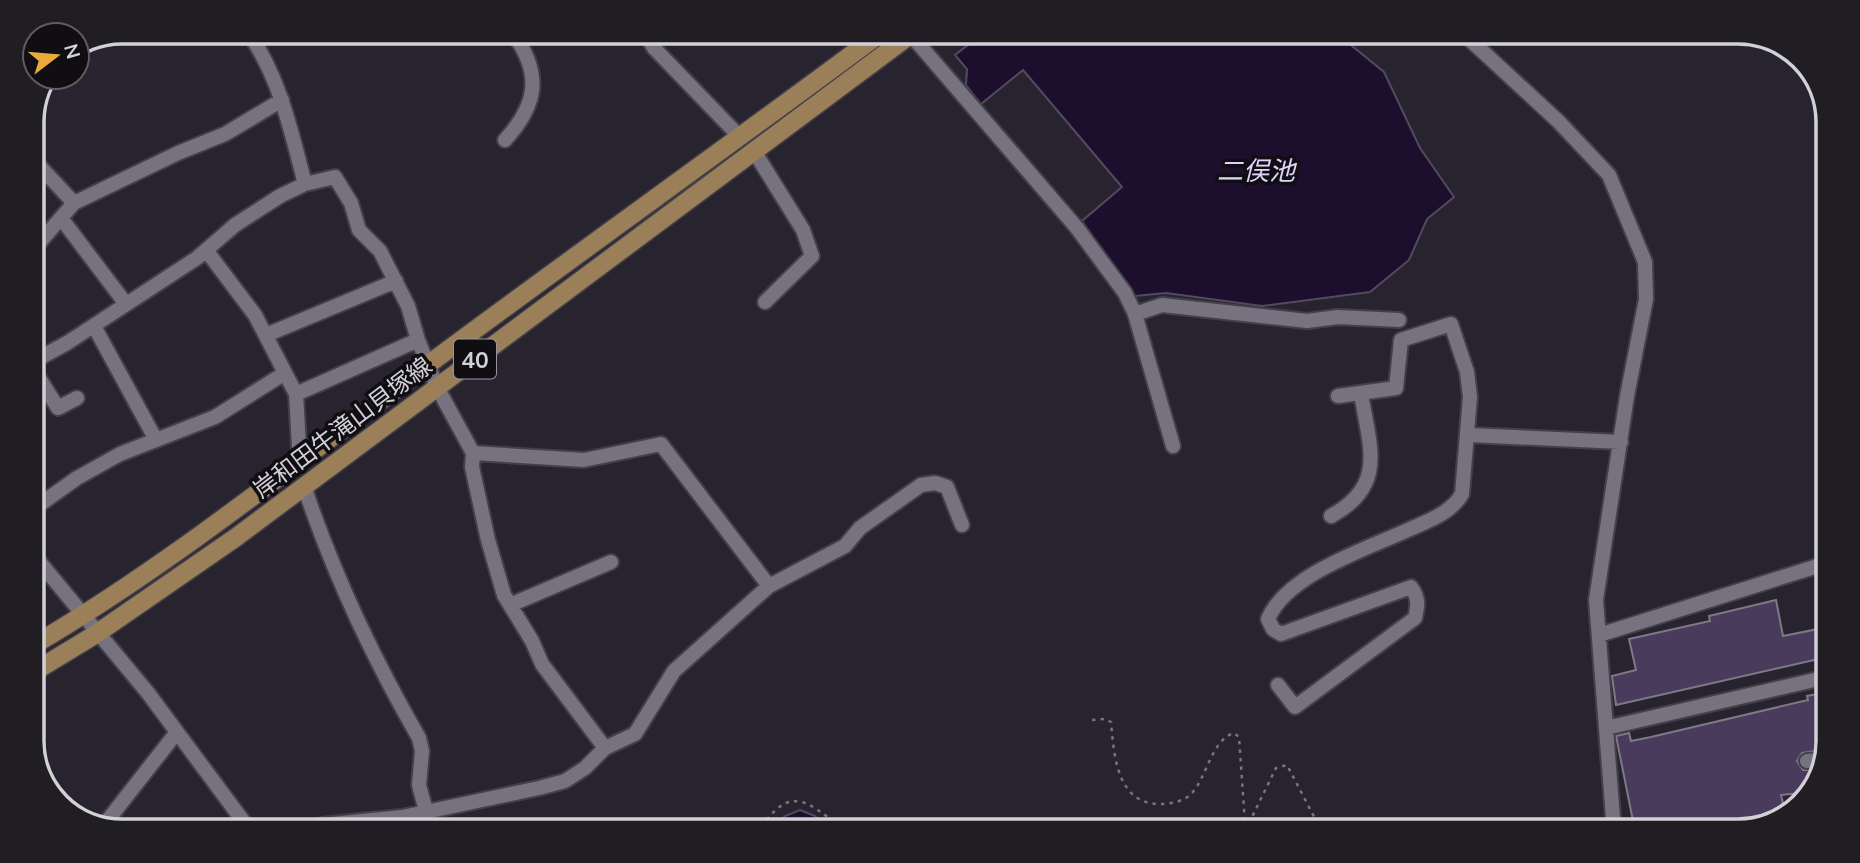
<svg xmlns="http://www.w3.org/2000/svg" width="1860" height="863" viewBox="0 0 1860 863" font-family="Mulish,'Noto Sans JP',sans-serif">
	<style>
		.water { fill: #1c0f2d; stroke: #534960; stroke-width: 2 }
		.building { fill: #483b5c; stroke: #7e7987; stroke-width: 2 }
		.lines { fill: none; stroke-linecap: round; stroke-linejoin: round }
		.minor-casing { stroke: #434049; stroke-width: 18 }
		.major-casing { stroke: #434049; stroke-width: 21 }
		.path { stroke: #78757e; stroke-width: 2.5; stroke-dasharray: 3.5 5; stroke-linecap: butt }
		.minor { stroke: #76727f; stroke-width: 14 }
		.major { stroke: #9b7f59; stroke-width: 18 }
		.labels { text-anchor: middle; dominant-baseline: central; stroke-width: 7; stroke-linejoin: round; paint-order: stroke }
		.shield { fill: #100e13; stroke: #98969d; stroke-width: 2 }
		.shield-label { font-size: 23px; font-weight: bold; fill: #d3d1d8 }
		.street-label { font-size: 24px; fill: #d3d1d8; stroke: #100e13 }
		.water-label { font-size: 26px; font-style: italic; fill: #e1d4fa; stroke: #100e13 }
		.rim { fill: none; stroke: #d3d1d8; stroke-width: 3.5 }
	</style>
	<rect width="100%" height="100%" fill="#28242f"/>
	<path class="water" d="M 981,35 L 1341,37 L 1384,72 L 1420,148 L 1454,197 L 1427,219 L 1409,260 L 1370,292 L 1262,306 L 1166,293 L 1135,296 L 1082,221 L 1122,187 L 1023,70 L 981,104 L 966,85 L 967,69 L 955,55 Z
		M 800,810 L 815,816 L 827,828 L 774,827 L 785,816 Z"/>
	<path class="building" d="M 1776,600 L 1783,636 L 1823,628 L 1823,658 L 1616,705 L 1612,676 L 1636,670 L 1629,639 L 1710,621 L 1709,616 Z
		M 1822,693 L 1822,750 L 1802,753 L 1797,761 L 1803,770 L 1822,770 L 1822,776 L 1808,792 L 1781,795 L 1786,815 L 1715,831 L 1635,831 L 1616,736 L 1629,733 L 1631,741 L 1651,737 L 1808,700 L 1807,696 Z"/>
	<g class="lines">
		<g class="minor-casing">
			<path id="minor" d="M 248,32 C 280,78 291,131 305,184 L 335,177 L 351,203 L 359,230 L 380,251 L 408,306 L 418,340 L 437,387 L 473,453 L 472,467 L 488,540 L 504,595 L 532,641 L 542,664 L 605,748 L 635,734 L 674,671 L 769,586 L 845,546 L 860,528 L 921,485 L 935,483 L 947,487 L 962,525
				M 646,34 L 654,48 L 740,137
				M 911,35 L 1077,228 L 1125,293 L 1135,314 L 1173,446
				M 1467,37 L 1558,121 L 1609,175 L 1645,262 L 1646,299 L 1627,396 L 1596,600 L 1614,831
				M 505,140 C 538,104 542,74 513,33
				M 754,151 L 803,230 L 812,256 L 765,302
				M 32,158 L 74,203
				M 61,218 L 126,304
				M 206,250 L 255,315 L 296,394 L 299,447 L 305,458
				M 32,251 L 74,203 L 178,153 L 225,134 L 282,100
				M 1135,314 L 1162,305 L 1307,321 L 1338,317 L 1399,320
				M 94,326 L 156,440
				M 266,335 L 396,281
				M 32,362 L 67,343 L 197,258 L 235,225 L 280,196 L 305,184
				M 32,367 L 58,408 L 77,398
				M 296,394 L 418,340
				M 1469,435 L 1621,442
				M 473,453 L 584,460 L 661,444 L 769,586
				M 304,486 C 333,573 373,658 419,738 L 422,751 L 419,785 L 426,811
				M 32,510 L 77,478 L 120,454 L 215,417 L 285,373
				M 1331,516 C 1388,485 1369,446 1361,393
				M 32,553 L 148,693 L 246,825
				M 510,605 L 611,562
				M 1599,635 L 1824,564
				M 1278,685 L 1295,707 L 1415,618 C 1418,605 1419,598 1411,587 L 1281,634 L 1273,629 L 1268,619 C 1287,574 1367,549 1410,529 C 1430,520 1451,513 1462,494 L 1470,397 L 1467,372 L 1451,324 L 1401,340 L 1396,388 L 1338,396
				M 1606,728 L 1823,678
				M 1807,761 L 1822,760
				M 104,825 L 177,732
				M 322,825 L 402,817 L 539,788 L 565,781 L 585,768 L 605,748"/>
		</g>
		<g class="major-casing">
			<path id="major" d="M 32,646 C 172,564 299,460 429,364 C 578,253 729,146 878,35
				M 32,673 L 96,634 L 235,538 L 910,35"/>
		</g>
		<path class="path" d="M 1092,720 L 1105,719 L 1111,722 C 1114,756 1117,805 1161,804 C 1171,804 1184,801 1191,794 C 1207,778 1211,740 1234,733 L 1239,737 L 1245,823 L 1250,821 L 1276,768 L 1287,765 L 1321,830
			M 762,827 C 790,784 809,802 841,828"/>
		<use href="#minor" class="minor"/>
		<use href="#major" class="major"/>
	</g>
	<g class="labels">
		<rect class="shield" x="454" y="339.5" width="42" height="39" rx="5"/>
		<g class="shield-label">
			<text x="475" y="359">40</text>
		</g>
		<g class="street-label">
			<text transform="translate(342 427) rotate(-37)">岸和田牛滝山貝塚線</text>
		</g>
		<g class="water-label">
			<text x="1256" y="170">二俣池</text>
		</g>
	</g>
	<path d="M0 0H1860V863H0ZM122 44H1738A78 78 0 0 1 1816 122V741A78 78 0 0 1 1738 819H122A78 78 0 0 1 44 741V122A78 78 0 0 1 122 44Z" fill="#201e23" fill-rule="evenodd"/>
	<path class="rim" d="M122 44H1738A78 78 0 0 1 1816 122V741A78 78 0 0 1 1738 819H122A78 78 0 0 1 44 741V122A78 78 0 0 1 122 44Z"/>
	<g transform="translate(56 56) rotate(74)"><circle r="33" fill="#100e13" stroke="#5e5c62" stroke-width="2"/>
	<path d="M0-5L12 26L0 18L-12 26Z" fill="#eaaa39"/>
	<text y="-10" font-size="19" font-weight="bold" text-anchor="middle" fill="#d3d1d8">N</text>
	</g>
</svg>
